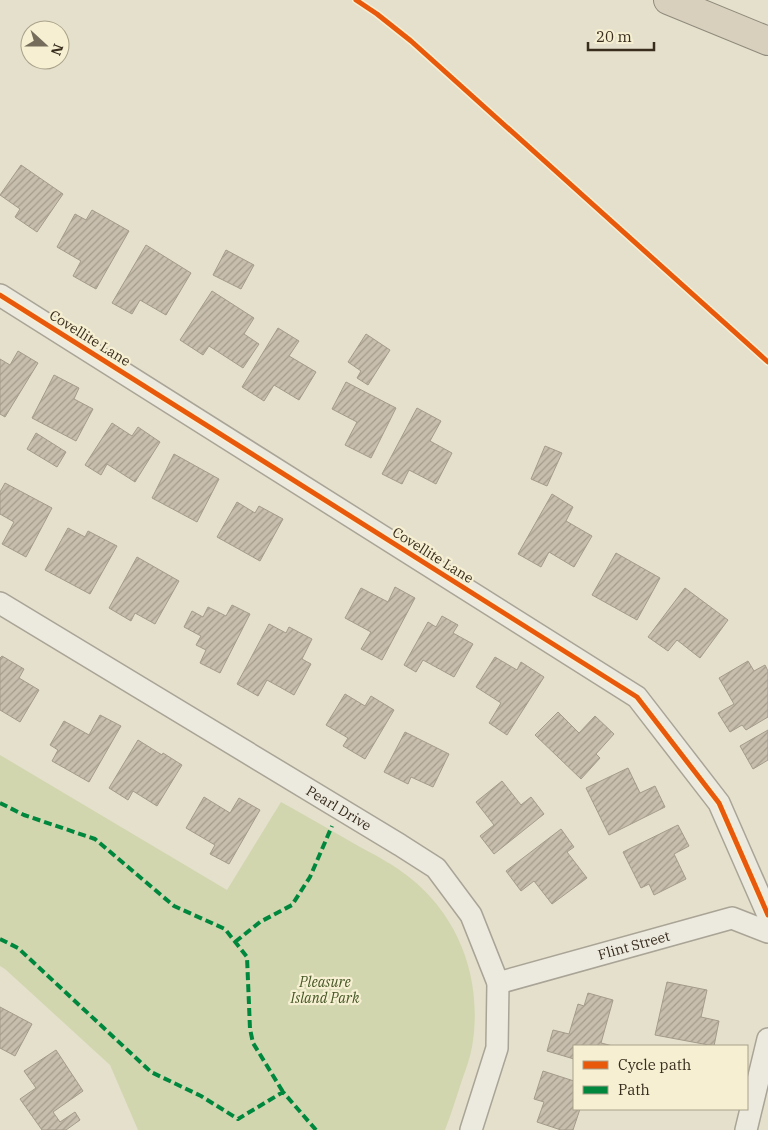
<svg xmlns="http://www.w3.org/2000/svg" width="768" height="1130" viewBox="0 0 768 1130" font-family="'IBM Plex Serif',serif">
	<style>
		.park { fill: #d1d6ae }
		.building { fill: url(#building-hatch); stroke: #a59b8b }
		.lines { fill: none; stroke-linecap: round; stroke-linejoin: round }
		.street-casing { stroke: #a9a496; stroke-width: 24 }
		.highway-casing { stroke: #8f8a7c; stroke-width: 30 }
		.street { stroke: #ece9de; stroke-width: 21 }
		.highway { stroke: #d8d0bd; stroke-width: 28 }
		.quiet { stroke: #00873e; stroke-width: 4; stroke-dasharray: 8 4; stroke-linecap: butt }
		.cycleway-casing { stroke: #f6efd2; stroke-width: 8 }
		.cycleway { stroke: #e8590c; stroke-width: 5 }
		.labels { text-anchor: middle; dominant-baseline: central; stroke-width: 4.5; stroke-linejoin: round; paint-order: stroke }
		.street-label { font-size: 14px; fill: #392d1e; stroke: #f6efd2 }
		.park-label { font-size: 14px; font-style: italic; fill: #445624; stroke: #f6efd2 }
	</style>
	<defs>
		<pattern id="building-hatch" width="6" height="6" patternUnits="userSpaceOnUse" patternTransform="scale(1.25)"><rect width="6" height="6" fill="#c8bead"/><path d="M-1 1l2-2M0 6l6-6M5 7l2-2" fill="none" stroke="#a39b8c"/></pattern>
	</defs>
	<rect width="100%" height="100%" fill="#e4e0cc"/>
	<path class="park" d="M 0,755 L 227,890 L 281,802 C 308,817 334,832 360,847 C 377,856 394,865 409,877 C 461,918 483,982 472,1047 C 470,1059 465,1071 461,1083 C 456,1099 451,1114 445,1130 L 138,1130 L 110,1065 L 5,969 L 0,966 Z"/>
	<path class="building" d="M 21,165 L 63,194 L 37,232 L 15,217 L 20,209 L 0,195 Z
		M 92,210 L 129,231 L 96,289 L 73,276 L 81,261 L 57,247 L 75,214 L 86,220 Z
		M 146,245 L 191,273 L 166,315 L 140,300 L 132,314 L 112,303 Z
		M 226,250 L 254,265 L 241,289 L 213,275 Z
		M 212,291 L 254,318 L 244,334 L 259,344 L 243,368 L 209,346 L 203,355 L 180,340 Z
		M 278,328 L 299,341 L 289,356 L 316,372 L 299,400 L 274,385 L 264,401 L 242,387 Z
		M 366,334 L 390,350 L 368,385 L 357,378 L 361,371 L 348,362 Z
		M 18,351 L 38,363 L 5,417 L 0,414 L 0,359 L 10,365 Z
		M 54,375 L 79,388 L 74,399 L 93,409 L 76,441 L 32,418 Z
		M 346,382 L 396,408 L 371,458 L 345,445 L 357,422 L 332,409 Z
		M 417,408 L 441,421 L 430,441 L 452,453 L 436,484 L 409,470 L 402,484 L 382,474 Z
		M 112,423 L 132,436 L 138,427 L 160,442 L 135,482 L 107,464 L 101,475 L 85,465 Z
		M 36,433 L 66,452 L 57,467 L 27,449 Z
		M 545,446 L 562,453 L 547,486 L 531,479 Z
		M 174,454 L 219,479 L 197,522 L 152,498 Z
		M 5,483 L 52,508 L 26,557 L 2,544 L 14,522 L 0,514 L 0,492 Z
		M 552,494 L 573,507 L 566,521 L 592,536 L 574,567 L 549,552 L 541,567 L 518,554 Z
		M 237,502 L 255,513 L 259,506 L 283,519 L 260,561 L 217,537 Z
		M 68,528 L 85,537 L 88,531 L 117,546 L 90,594 L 45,570 Z
		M 616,553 L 660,578 L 637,620 L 592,595 Z
		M 137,557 L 179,581 L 155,624 L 135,613 L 131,621 L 109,608 Z
		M 395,587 L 415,598 L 382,660 L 361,649 L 371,632 L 345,618 L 361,588 L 388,602 Z
		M 685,588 L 728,620 L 700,658 L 677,640 L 668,651 L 648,637 Z
		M 232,605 L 250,614 L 220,673 L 200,663 L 206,650 L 196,645 L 201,636 L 184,627 L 192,611 L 203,617 L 208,607 L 226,616 Z
		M 442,616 L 458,625 L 453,633 L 473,644 L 454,677 L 423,660 L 416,672 L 404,665 L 428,622 L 436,627 Z
		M 269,624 L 286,633 L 289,627 L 312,639 L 302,659 L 311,664 L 294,695 L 267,680 L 258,696 L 237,684 Z
		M 2,656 L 24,669 L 19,678 L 39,690 L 20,722 L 0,710 L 0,658 Z
		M 495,657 L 517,670 L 521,662 L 544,677 L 507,735 L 489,723 L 501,703 L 476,687 Z
		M 748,661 L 754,671 L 765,665 L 768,671 L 768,717 L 746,730 L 742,725 L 730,732 L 718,713 L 734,704 L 719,678 Z
		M 345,694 L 365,706 L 371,696 L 394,710 L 365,759 L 343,746 L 348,738 L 326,725 Z
		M 558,712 L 579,733 L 595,716 L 614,734 L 596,754 L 600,758 L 581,779 L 535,735 Z
		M 100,715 L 121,726 L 89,782 L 52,761 L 58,750 L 50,745 L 64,721 L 89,735 Z
		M 768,730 L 768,760 L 753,769 L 740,746 Z
		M 405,732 L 449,754 L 433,787 L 411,777 L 408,784 L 384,772 Z
		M 138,740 L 162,755 L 163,753 L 182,765 L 157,806 L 133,791 L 128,800 L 109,788 Z
		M 628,768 L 640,793 L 655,786 L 665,807 L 609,835 L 586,788 Z
		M 502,781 L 521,805 L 531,797 L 544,814 L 494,854 L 480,836 L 494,825 L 476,802 Z
		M 204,797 L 230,813 L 239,798 L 260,810 L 229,864 L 210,854 L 215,845 L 186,828 Z
		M 678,825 L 689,846 L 674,854 L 686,879 L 654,895 L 649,884 L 641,888 L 623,852 Z
		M 561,829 L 574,847 L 567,852 L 587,878 L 552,904 L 534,881 L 521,891 L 506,871 Z
		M 667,982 L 707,990 L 701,1017 L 719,1021 L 714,1046 L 655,1035 Z
		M 588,993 L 613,1000 L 601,1043 L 613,1046 L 574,1046 L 574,1059 L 547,1051 L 553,1030 L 569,1034 L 578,1004 L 584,1006 Z
		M 0,1007 L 32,1024 L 15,1056 L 0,1048 Z
		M 56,1050 L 83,1091 L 53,1112 L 60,1122 L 75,1112 L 80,1120 L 66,1130 L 42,1130 L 20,1099 L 36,1088 L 24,1071 Z
		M 543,1071 L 574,1081 L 574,1109 L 580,1109 L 573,1130 L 561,1130 L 537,1122 L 544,1102 L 534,1099 Z"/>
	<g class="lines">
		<g class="street-casing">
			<g id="street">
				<path d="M 0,295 L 637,697 L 719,803 L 768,915"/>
				<path id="s1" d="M 0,603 L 400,845 L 436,868 L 471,915 L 498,983 L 497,1048 L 471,1130"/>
				<path id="s2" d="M 498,983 L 732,918 L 768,932"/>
				<path d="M 746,1130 L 768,1039"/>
			</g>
		</g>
		<g class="highway-casing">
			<path id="highway" d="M 668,0 L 768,41"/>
		</g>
		<use href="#street" class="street"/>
		<use href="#highway" class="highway"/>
		<path class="quiet" d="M 0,803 L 24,815 L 95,839 L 174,906 L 225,929 L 247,957 L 250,1029 L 253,1043 L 283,1092
			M 0,939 L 18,948 L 151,1072 L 201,1096 L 238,1119 L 283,1092 L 316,1130
			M 235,942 L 260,922 L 292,905 L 310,877 L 332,826"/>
		<g class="cycleway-casing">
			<path id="cycleway" d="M 356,0 L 377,14 L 411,41 L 768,362
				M 0,295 L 637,697 L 719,803 L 768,915"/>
		</g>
		<use href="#cycleway" class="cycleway"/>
	</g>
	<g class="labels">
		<g class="street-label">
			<text transform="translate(90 338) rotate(32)">Covellite Lane</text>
			<text transform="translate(433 555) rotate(32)">Covellite Lane</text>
			<text stroke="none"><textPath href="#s1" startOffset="396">Pearl Drive</textPath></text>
			<text stroke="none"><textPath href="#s2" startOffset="141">Flint Street</textPath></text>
		</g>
		<g class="park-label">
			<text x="325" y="982">Pleasure<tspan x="325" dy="16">Island Park</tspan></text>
		</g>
	</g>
	<rect x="573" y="1045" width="175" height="65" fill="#f6efd2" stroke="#aaa18a"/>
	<rect x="583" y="1061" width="25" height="8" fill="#e8590c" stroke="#aaa18a"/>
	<text x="618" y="1070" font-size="15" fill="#392d1e">Cycle path</text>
	<rect x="583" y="1086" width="25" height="8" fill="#00873e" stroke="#aaa18a"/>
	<text x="618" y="1095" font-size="15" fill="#392d1e">Path</text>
	<g transform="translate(45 45) rotate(111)"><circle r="24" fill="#f6efd2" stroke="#aaa18a"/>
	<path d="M0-4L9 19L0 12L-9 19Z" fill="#756c5b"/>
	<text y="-8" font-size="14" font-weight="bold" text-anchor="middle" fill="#392d1e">N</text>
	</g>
	<path d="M588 42v8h66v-8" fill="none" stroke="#392d1e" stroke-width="2.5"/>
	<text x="596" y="42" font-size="15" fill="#392d1e" stroke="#f6efd2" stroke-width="4" paint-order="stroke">20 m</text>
</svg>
